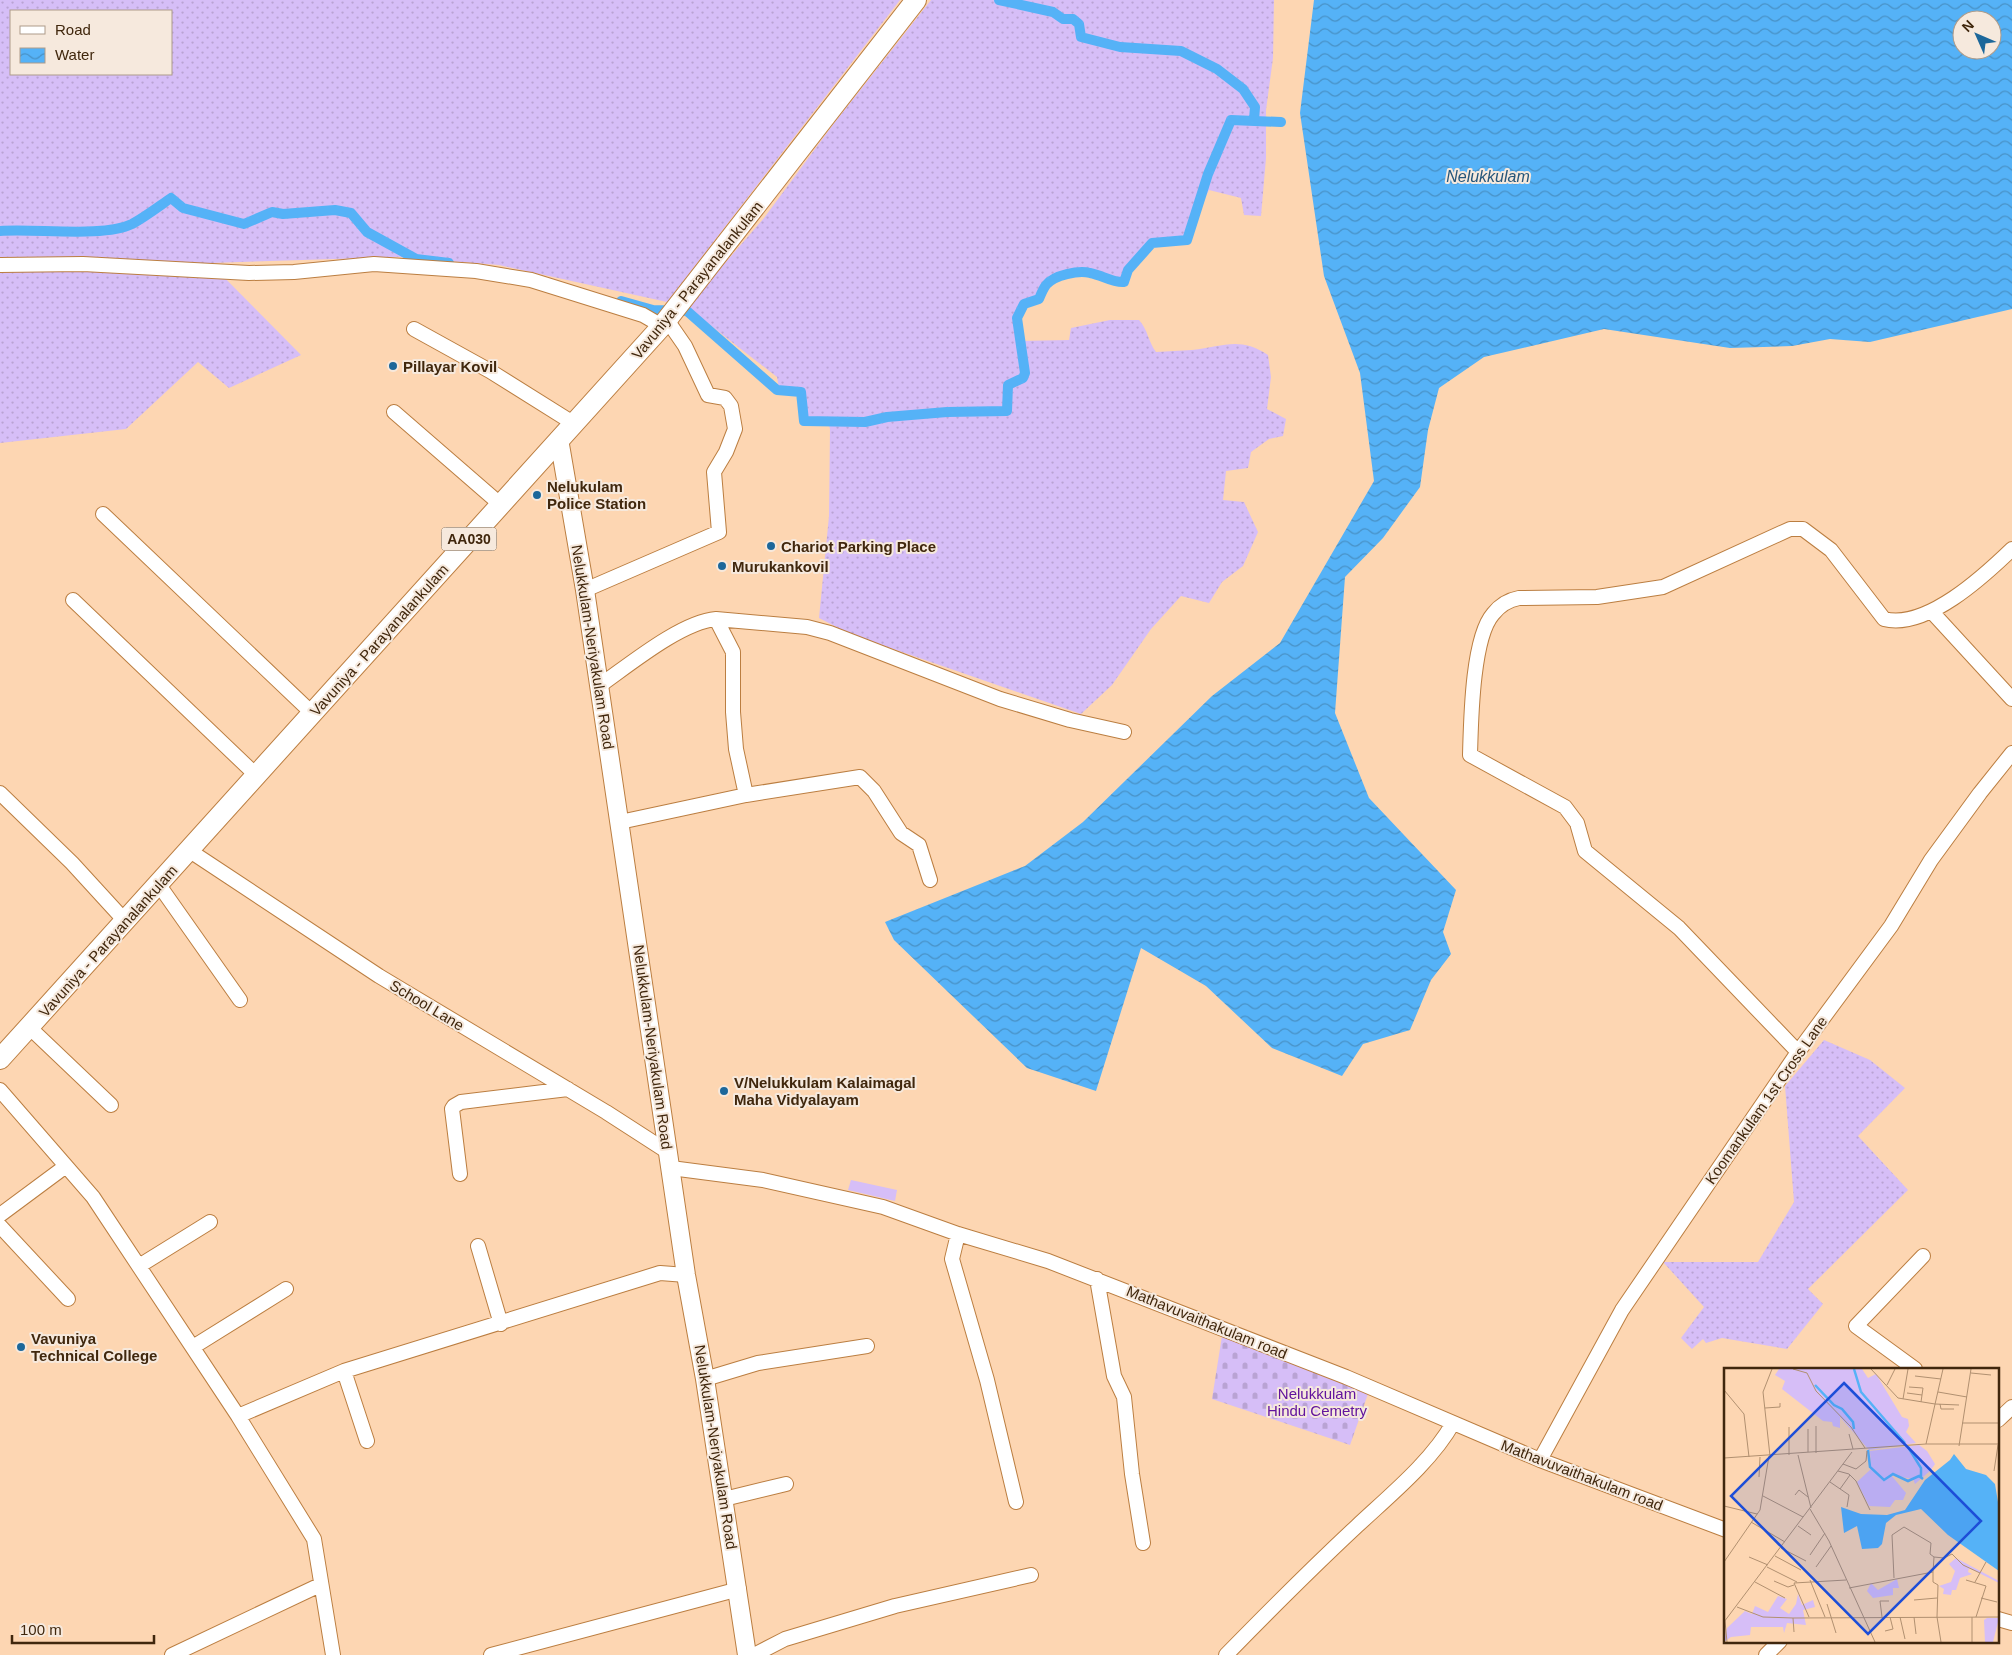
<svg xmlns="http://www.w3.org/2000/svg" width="2012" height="1655" viewBox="0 0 2012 1655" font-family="Helvetica,sans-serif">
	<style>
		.grass { fill: url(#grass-dots); fill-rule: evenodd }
		.cemetery { fill: url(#cemetery-stones) }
		.pitch { fill: #d6bef7 }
		.water { fill: url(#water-waves); fill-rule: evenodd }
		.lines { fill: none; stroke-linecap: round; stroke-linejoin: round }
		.canal { stroke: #55b2f7; stroke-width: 10 }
		.minor-casing { stroke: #bb7e41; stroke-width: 16 }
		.major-casing { stroke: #bb7e41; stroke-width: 20 }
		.highway-casing { stroke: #bb7e41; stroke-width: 22 }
		.minor { stroke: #fff; stroke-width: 14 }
		.major { stroke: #fff; stroke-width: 18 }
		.highway { stroke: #fff; stroke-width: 20 }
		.poi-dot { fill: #1c679a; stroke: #f6e9dd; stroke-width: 2 }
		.labels { text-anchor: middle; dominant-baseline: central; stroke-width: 4; stroke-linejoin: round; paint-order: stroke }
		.shield { fill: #f6e9dd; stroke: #77614b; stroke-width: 1 }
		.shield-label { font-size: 14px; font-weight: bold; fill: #40270d }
		.street-label { font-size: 15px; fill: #40270d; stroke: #f6e9dd }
		.poi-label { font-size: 15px; font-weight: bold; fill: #40270d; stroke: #f6e9dd; text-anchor: start }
		.park-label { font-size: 15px; fill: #62149d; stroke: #f6e9dd }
		.water-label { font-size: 16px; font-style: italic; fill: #26567a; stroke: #f6e9dd }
		.inset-river { fill: none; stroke: #55b2f7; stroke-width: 2.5 }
		.inset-road { fill: none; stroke: #b19070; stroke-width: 1 }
		.view { fill: #1d4ed8; fill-opacity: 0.15; stroke: #1d4ed8; stroke-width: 2.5 }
		.inset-edge { fill: none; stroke: #40270d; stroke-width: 2.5 }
	</style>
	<defs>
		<pattern id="grass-dots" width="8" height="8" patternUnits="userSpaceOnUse" patternTransform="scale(1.25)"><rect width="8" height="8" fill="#d6bef7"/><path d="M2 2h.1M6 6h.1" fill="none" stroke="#b9a3d3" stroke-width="1.8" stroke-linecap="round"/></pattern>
		<pattern id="cemetery-stones" width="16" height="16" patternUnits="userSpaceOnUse" patternTransform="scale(1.25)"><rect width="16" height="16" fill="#d6bef7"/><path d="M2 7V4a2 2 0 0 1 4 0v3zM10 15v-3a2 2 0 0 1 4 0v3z" fill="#b9a3d3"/></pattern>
		<pattern id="water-waves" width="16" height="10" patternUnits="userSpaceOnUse" patternTransform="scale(1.25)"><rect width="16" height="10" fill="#55b2f7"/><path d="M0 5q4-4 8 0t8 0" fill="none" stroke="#4891c6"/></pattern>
	</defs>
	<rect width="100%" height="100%" fill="#fdd6b2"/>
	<path class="grass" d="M 0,0 L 900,0 L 667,302 L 499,265 L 399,257 L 210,263 L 301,355 L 229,388 L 198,362 L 126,429 L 0,443 ZM 11,11 L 171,11 L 171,74 L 11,74 Z
		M 931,0 L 1274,0 L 1273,58 L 1266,110 L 1266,158 L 1261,216 L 1244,215 L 1241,198 L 1209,190 L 1185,237 L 1150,242 L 1129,264 L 1121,278 C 1096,271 1065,264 1043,284 C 1039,287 1038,293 1035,297 C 1029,304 1022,311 1016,317 L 1019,341 L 1069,340 L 1071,328 L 1110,320 L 1139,320 C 1148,330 1148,341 1156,352 C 1168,351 1180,351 1192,350 C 1223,347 1239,336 1268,355 L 1271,377 L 1267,409 L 1286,419 L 1283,436 L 1269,439 L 1251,452 L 1248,468 L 1226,471 L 1223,500 L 1244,502 L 1258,532 L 1243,566 L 1222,582 L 1209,603 L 1181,596 L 1151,629 L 1112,685 L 1081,714 L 850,634 L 819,618 L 829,516 L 830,429 L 827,419 L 807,418 L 803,389 L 779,388 L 777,377 L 687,307 L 764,218 L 832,126 Z
		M 1824,1040 L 1870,1060 L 1905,1088 L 1858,1136 L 1908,1190 L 1808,1289 L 1823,1304 L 1787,1349 L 1722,1338 L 1706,1343 L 1703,1339 L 1692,1349 L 1681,1338 L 1704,1307 L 1663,1262 L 1758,1262 L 1794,1202 L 1785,1086 Z"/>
	<path class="cemetery" d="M 1222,1336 L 1369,1391 L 1350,1445 L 1212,1399 Z"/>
	<path class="pitch" d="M 851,1180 L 897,1190 L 895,1201 L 848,1190 Z"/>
	<path class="water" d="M 1314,0 L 2012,0 L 2012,309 L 1870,342 L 1830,339 L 1792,346 L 1730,348 L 1604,329 L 1484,357 L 1439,388 L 1428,430 L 1420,487 L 1383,538 L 1345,577 L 1335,713 L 1369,798 L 1456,890 L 1443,932 L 1451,954 L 1431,980 L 1410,1030 L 1363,1044 L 1342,1076 L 1272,1048 L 1206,986 L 1141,948 L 1096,1091 L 1027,1068 L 894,940 L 885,922 L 1025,866 L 1083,822 L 1212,696 L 1280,643 L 1374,481 L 1360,373 L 1324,276 L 1300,113 ZM 1962,20 L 1992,20 L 1992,50 L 1962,50 Z"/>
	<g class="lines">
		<path class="canal" d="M 999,0 L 1053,12 L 1063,19 L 1073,19 L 1079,24 L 1081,37 L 1120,47 L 1181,51 L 1217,69 L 1243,89 L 1255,107 L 1254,120
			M 0,231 C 34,228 103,238 132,224 C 145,217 158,207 171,198 L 183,208 L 244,224 L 272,212 L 283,214 L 335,210 L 351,213 L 367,232 L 416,259 L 449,263
			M 621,301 L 653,310 L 687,311 L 777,390 L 801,392 L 804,421 L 865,422 L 887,417 L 947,412 L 1007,411 L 1008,385 L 1023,378 L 1025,373 L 1017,318 L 1024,304 L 1039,299 C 1041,294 1043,289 1046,285 C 1054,275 1079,270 1090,273 C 1102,275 1112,283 1124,282 L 1128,270 L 1152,243 L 1187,240 L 1208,174 L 1231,120 L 1281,122"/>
		<g class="minor-casing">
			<path id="minor" d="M 0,265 L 83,264 L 249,273 L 294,272 L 374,264 L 476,271 L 531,280 L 643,315 L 662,326
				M 414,329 L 490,371 L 573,423
				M 394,412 L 500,504
				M 103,514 L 313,714
				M 585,590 L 719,532 L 714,472 L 726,452 L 735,429 L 731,406 L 725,398 L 708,395 L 685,346 L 667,320
				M 73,600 L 257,776
				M 1932,612 L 2012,699
				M 716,619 L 733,652 L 733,712 L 736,749 L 746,795
				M 599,686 C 629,665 681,622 716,619 L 807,627 L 830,633 L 1000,699 L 1070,720 L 1124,732
				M 0,793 L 72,863 L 126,922
				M 620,822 L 746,795 L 860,777 L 874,791 L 901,833 L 919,845 L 930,880
				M 190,851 L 379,976 L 606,1112 L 668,1152
				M 159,885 L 240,1000
				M 29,1027 L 111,1105
				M 1798,1052 L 1679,928 L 1585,851 L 1577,823 L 1565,807 L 1470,755 C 1471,722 1472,638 1493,614 C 1500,605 1508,600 1519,598 L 1597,597 L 1663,587 L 1790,529 L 1803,529 L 1831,550 L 1884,619 C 1926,630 1984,576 2012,549
				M 0,1090 L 93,1197 L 238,1416 L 314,1539 L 333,1655
				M 671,1168 L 763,1180 L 883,1207 L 958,1234 L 1048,1261 L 1346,1377 L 1540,1460 L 1726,1530
				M 460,1174 L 452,1109 L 454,1106 L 461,1102 L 568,1089
				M 0,1215 L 66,1166
				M 0,1226 L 68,1299
				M 958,1234 L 952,1259 L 987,1380 L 1016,1502
				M 478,1246 L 501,1324
				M 139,1266 L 210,1222
				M 1097,1279 L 1114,1376 L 1124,1397 L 1132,1474 L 1143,1543
				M 193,1347 L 286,1289
				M 1915,1369 L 1856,1326 L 1923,1256
				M 344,1371 L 367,1441
				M 705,1379 L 758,1363 L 867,1346
				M 238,1416 L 344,1371 L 660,1273 L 686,1275
				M 1998,1420 L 2012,1407
				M 1540,1460 L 1622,1310 L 1798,1052 L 1891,926 L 1931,860 L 1980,793 L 2012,753
				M 724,1499 L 786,1484
				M 1998,1619 L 2012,1623
				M 172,1655 L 320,1585
				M 491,1655 L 739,1589
				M 754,1655 L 785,1639 L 895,1606 L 1031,1575
				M 1226,1655 C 1269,1611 1312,1568 1357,1526 C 1389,1496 1432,1461 1453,1423
				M 1766,1655 L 1780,1641"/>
		</g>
		<g class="major-casing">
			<path id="major" d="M 559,439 L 585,590 L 686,1275 L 705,1379 L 747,1655"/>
		</g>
		<g class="highway-casing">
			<path id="highway" d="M 0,1059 L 662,326 L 916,0"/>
		</g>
		<use href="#minor" class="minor"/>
		<use href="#major" class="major"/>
		<use href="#highway" class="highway"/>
	</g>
	<g class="poi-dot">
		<circle cx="393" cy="366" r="5"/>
		<circle cx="537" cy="495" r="5"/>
		<circle cx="771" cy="546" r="5"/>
		<circle cx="722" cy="566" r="5"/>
		<circle cx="724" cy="1091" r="5"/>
		<circle cx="21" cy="1347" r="5"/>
	</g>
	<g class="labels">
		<rect class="shield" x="441.5" y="527.5" width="55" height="23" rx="4"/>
		<g class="shield-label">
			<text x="469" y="539">AA030</text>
		</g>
		<g class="street-label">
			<text transform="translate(697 280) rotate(-51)">Vavuniya - Parayanalankulam</text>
			<text transform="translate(379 640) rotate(-48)">Vavuniya - Parayanalankulam</text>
			<text transform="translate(593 647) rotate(81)">Nelukkulam-Neriyakulam Road</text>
			<text transform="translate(108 941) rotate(-48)">Vavuniya - Parayanalankulam</text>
			<text transform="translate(427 1005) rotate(31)">School Lane</text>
			<text transform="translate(653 1047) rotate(82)">Nelukkulam-Neriyakulam Road</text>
			<text transform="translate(1766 1100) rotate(-55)">Koomankulam 1st Cross Lane</text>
			<text transform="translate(1207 1322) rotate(22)">Mathavuvaithakulam road</text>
			<text transform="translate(716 1447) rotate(81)">Nelukkulam-Neriyakulam Road</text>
			<text transform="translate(1582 1475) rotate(21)">Mathavuvaithakulam road</text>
		</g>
		<g class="poi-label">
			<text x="403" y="366">Pillayar Kovil</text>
			<text x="547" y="486">Nelukulam<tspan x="547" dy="17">Police Station</tspan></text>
			<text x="781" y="546">Chariot Parking Place</text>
			<text x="732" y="566">Murukankovil</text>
			<text x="734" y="1082">V/Nelukkulam Kalaimagal<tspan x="734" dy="17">Maha Vidyalayam</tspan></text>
			<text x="31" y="1338">Vavuniya<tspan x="31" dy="17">Technical College</tspan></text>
		</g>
		<g class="park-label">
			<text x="1317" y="1393">Nelukkulam<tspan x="1317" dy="17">Hindu Cemetry</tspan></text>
		</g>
		<g class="water-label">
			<text x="1488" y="176">Nelukkulam</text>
		</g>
	</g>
	<g transform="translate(1724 1368)">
		<rect width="275" height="275" fill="#fdd6b2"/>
		<path d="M 55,1 L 138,1 L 144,10 L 152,6 L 178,49 L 184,51 L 185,58 L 182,64 L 192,75 L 145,82 L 116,49 L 116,60 L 109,58 L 108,54 L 99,53 L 58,21 L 61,13 L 51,7 ZM 195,77 L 203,83 L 211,96 L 207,102 L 191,116 L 189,111 L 167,107 L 182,125 L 179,132 L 171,132 L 166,139 L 145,138 L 133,114 L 147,101 L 146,83 ZM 232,190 L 275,213 L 275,215 L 245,200 L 244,204 L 248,206 L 236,210 L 232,222 L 228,222 L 227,227 L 219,226 L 220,221 L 215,218 L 227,214 L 231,203 L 225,196 ZM 173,211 L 175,220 L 169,220 L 169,227 L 149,230 L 143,223 L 147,215 L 154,222 ZM 74,226 L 78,237 L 89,232 L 91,239 L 79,242 L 82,257 L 63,255 L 60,265 L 59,259 L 27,259 L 26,267 L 7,269 L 0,274 L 3,260 L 21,243 L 28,246 L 31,238 L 44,244 L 54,228 L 63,231 L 56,240 L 65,246 L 72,236 ZM 263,250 L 275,250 L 269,274 L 261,274 L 260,252 Z" fill="#d6bef7"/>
		<path d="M 230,86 L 242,101 L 262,107 L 271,116 L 275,140 L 275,203 L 224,167 L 197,141 L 172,147 L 162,155 L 158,176 L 154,180 L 138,181 L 133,158 L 120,165 L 117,139 L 137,146 L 163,147 L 181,142 L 201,112 L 226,92 Z" fill="#55b2f7"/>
		<path class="inset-river" d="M 130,1 L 137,24 L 181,75M 91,17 L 110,37 L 118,41 L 129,54 L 130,61M 184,79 L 197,100 L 197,109M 144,82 L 146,99 L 160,112 L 169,106 L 184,113 L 195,108 L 199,111"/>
		<path class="inset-road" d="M 69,1 L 83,5 L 92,23 L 127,59 L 141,80M 147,1 L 174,30 L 211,36M 247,5 L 267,7M 191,8 L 217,11M 163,17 L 171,1M 185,19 L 199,20 L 197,34M 0,22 L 20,46 L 25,89M 214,24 L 243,29M 183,25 L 198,27M 179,31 L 184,1M 211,36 L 235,37M 216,36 L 217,41 L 230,41M 41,40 L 56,39 L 56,35M 238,55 L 275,55M 92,58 L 92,85M 84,61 L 84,84M 125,66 L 129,81M 202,76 L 219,1M 235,78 L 247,1M 65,87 L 65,59M 74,87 L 87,140M 46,88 L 39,24 L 48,1M 0,90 L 202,76 L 275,76M 119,96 L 132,101 L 142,93 L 143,83M 114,103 L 125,106 L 132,113 L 146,142M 270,103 L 274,77M 35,109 L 36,89M 106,114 L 125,127 L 123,139M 116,121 L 126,107M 71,127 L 75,122 L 84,129M 39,128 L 79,149M 0,138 L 33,146M 86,141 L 105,173 L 151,274M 27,154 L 61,174M 74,158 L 87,167M 57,180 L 82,193M 86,187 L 101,165M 51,188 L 77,202M 25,189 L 44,197M 0,194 L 36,142 L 45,88M 43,199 L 73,214M 92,199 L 107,178M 209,204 L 210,189M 170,210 L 168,167 L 180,159 L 207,175 L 206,186 L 210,189 L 220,190 L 228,186 L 239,197 L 256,205M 86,212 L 101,249M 242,212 L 262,218 L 252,249M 50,213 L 64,219 L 70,217M 31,214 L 61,230M 251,214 L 262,194M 125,220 L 209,204 L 209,214 L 214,217 L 213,249M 257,230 L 273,234M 190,232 L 213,230M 103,236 L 112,265M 13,239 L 39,249 L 69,250M 85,249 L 70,215 L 122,212M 158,249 L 156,233 L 165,233M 176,249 L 181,271M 190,249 L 192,266M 213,249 L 217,274M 1,253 L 3,274M 0,254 L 128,84M 161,263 L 169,261 L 166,249M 70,264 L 69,250 L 275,249M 248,274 L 248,249"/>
		<path class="view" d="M 120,15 L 257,153 L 144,266 L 7,128 Z"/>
		<rect width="275" height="275" class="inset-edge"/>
	</g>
	<rect x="10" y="10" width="162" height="65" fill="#f6e9dd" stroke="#ad9b8a"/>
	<rect x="20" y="26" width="25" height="8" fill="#ffffff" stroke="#ad9b8a"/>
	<text x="55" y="35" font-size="15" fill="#40270d">Road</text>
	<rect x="20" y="48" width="25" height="15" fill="url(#water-waves)" stroke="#ad9b8a"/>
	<text x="55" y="60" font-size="15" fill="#40270d">Water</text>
	<g transform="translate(1977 35) rotate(315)"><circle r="24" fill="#f6e9dd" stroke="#ad9b8a"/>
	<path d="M0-4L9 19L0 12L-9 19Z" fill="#1c679a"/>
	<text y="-8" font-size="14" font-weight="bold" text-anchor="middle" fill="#40270d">N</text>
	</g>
	<path d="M12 1635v8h142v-8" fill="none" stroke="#40270d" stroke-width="2.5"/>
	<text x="20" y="1635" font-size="15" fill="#40270d" stroke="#f6e9dd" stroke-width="4" paint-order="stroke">100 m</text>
</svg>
